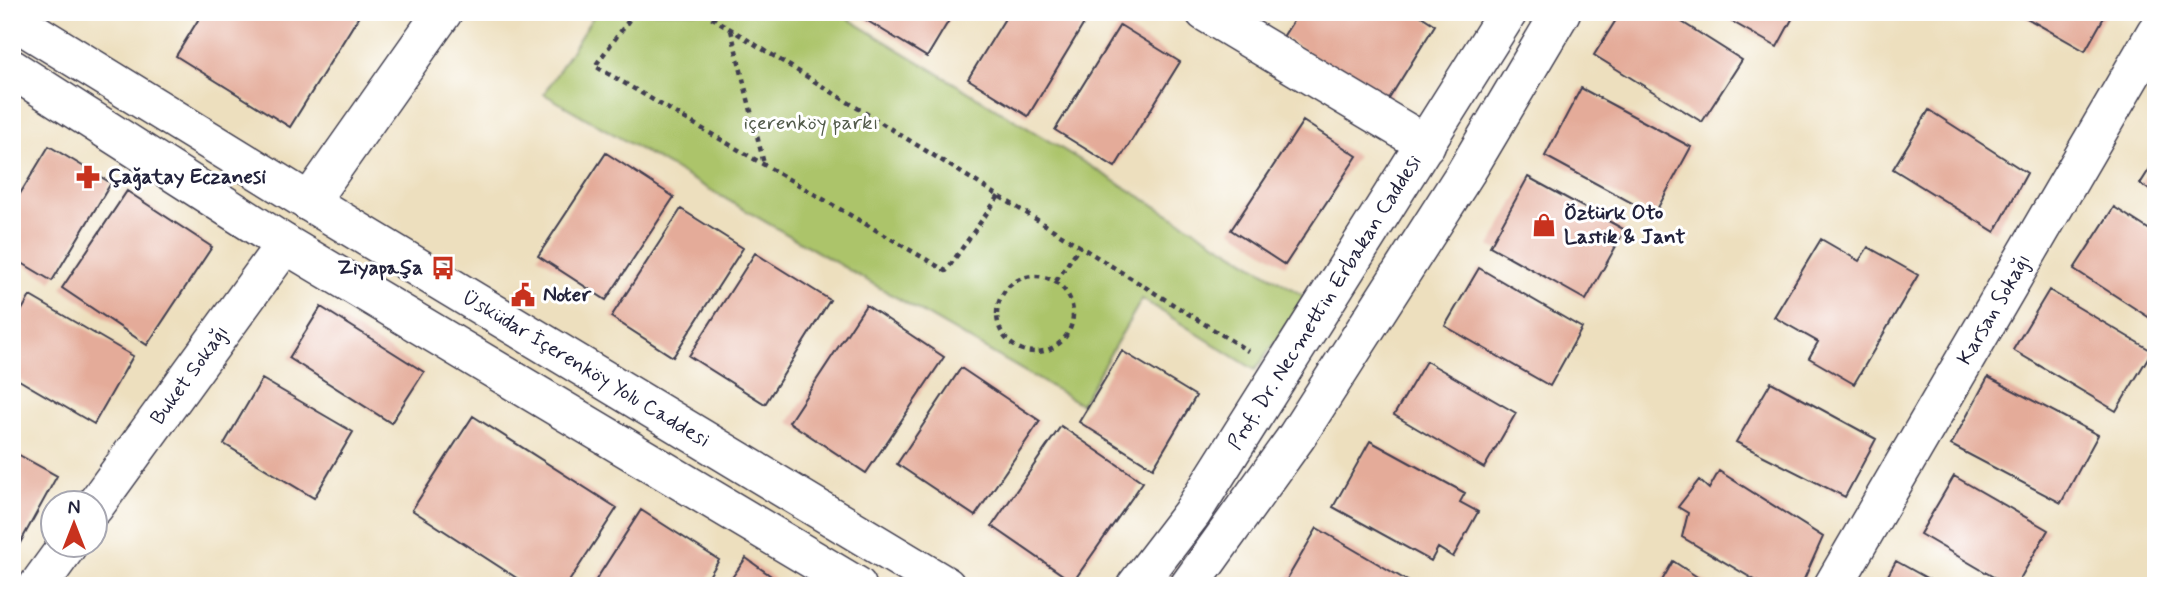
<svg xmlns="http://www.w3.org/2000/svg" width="2168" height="598" viewBox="0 0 2168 598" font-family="Mynerve,sans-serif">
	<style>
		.green { fill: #acc46a; stroke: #677352; stroke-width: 2 }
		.building { fill: #e4ab99 }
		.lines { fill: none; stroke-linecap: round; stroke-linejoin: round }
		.minor-casing { stroke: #403e4f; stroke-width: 41 }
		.major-casing { stroke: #403e4f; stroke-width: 41 }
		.path { stroke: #403e4f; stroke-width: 4.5; stroke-dasharray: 5 5; stroke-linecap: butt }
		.minor { stroke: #fff; stroke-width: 38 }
		.major { stroke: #fff; stroke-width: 38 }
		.labels { text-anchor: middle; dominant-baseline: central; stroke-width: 6; stroke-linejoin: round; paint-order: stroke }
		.park-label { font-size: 21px; fill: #525b4b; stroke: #fff }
		.poi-label { font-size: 21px; font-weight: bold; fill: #22223b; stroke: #fff; text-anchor: start }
		.street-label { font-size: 21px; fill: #22223b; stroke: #fff }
	</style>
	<rect width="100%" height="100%" fill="#fff"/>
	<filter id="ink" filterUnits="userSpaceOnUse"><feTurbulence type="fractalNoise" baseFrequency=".0143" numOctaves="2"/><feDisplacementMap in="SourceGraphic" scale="14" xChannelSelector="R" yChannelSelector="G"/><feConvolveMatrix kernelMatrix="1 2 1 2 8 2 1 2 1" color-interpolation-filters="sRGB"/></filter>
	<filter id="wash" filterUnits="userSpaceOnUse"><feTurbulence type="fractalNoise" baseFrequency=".00686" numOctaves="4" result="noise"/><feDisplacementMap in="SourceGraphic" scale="28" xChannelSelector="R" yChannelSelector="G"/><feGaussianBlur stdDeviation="1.57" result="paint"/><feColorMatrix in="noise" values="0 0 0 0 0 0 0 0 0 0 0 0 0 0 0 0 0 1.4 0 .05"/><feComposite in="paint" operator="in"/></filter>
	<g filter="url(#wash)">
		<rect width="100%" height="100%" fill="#eddfbe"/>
		<path class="green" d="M 596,12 L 837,12 L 1307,298 L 1255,370 L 1142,299 L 1081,404 L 544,94 Z"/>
		<g id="blocks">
			<path class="building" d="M 203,12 L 352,12 L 359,16 L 290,127 L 176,56 Z
				M 871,12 L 954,12 L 927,57 L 866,20 Z
				M 1009,12 L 1091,12 L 1028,116 L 968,79 Z
				M 1299,12 L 1415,12 L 1435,25 L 1387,102 L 1283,37 Z
				M 1621,12 L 1666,12 L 1742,60 L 1702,122 L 1594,55 Z
				M 1715,12 L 1796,12 L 1777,47 Z
				M 2016,12 L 2107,12 L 2085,51 Z
				M 1120,25 L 1180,62 L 1115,167 L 1055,130 Z
				M 1581,88 L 1691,147 L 1654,215 L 1545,156 Z
				M 1929,110 L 2027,173 L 1995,232 L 1893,169 Z
				M 1303,121 L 1357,156 L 1285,265 L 1231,230 Z
				M 49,146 L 111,183 L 52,281 L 12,257 L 12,207 Z
				M 606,153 L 674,197 L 606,300 L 538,256 Z
				M 2156,159 L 2156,194 L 2140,184 Z
				M 1528,177 L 1625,230 L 1586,300 L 1490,246 Z
				M 127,191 L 212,247 L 147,345 L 62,288 Z
				M 2114,207 L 2156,234 L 2156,322 L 2074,269 Z
				M 681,209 L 743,248 L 673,357 L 611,317 Z
				M 1821,239 L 1859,261 L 1868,247 L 1918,275 L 1854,384 L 1809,358 L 1818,342 L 1774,317 Z
				M 755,253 L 830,300 L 765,404 L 689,356 Z
				M 1479,268 L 1582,328 L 1550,386 L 1445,326 Z
				M 2049,290 L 2152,351 L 2116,411 L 2013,350 Z
				M 30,296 L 133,356 L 94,424 L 12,376 L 12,327 Z
				M 866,305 L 944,357 L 866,473 L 789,422 Z
				M 321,307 L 424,372 L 391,423 L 289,358 Z
				M 1122,351 L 1196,396 L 1153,468 L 1079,422 Z
				M 1426,361 L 1516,413 L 1484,468 L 1394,415 Z
				M 961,368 L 1040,421 L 975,516 L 897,464 Z
				M 1988,377 L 2098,435 L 2061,503 L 1951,445 Z
				M 262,379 L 353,432 L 314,498 L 224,444 Z
				M 1771,382 L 1876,439 L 1845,497 L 1736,442 Z
				M 473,416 L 617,508 L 566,586 L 529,586 L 412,510 Z
				M 1061,426 L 1143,482 L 1073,582 L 992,526 Z
				M 1370,441 L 1465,493 L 1460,502 L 1478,512 L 1453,557 L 1438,548 L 1431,561 L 1333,507 Z
				M 12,451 L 57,476 L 14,554 L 12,553 Z
				M 1719,471 L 1823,537 L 1801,586 L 1765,586 L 1682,537 L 1688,513 L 1678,507 L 1699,480 L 1709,489 Z
				M 1954,476 L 2048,530 L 2016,586 L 2009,586 L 1920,534 Z
				M 641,510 L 719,560 L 703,586 L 592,586 Z
				M 1317,528 L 1416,586 L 1283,586 Z
				M 746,558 L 785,586 L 726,586 Z
				M 1673,561 L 1711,586 L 1659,586 Z
				M 1896,561 L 1941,586 L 1882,586 Z"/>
		</g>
	</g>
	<g filter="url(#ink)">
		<use href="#blocks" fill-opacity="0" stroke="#403e4f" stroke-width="2"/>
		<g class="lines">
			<g class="minor-casing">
				<g id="minor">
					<path d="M 1205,12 L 1426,144"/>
					<path d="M 309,202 L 443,12"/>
					<path id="s1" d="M 94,507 L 285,244"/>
					<path d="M 38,586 L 67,546"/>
					<path id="s2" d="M 1833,586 L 2156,32"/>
				</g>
			</g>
			<g class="major-casing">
				<g id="major">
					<path id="s3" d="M 12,19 L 301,197 L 946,586"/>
					<path d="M 12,69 L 285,244 L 857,586"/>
					<path id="s4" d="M 1136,586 L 1192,513 L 1508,12"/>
					<path d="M 1189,586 L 1297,436 L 1466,172 L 1561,12"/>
				</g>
			</g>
			<path class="path" d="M 635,12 L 595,66 L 946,271 L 999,196
				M 703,12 L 1248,351
				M 731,30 L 764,164
				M997 314a38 38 0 1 1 76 0a38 38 0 1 1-76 0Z
				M 1056,281 L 1080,246"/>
			<use href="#minor" class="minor"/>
			<use href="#major" class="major"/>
		</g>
	</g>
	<defs>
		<g id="pharmacy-bare" transform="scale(1.89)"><path d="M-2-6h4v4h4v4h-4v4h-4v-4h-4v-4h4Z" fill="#c8321e" stroke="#fff" stroke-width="2.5" paint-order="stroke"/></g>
		<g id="shop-bare" transform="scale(1.89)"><path d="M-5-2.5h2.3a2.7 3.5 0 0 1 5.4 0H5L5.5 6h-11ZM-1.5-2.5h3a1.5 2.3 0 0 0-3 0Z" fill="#c8321e" stroke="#fff" stroke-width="2.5" paint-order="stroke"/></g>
		<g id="bus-bare" transform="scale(1.89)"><path d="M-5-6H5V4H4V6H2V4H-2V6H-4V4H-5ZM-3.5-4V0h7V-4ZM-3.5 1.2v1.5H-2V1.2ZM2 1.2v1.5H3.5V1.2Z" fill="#c8321e" stroke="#fff" stroke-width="2.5" paint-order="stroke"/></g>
		<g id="civic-bare" transform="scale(1.89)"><path d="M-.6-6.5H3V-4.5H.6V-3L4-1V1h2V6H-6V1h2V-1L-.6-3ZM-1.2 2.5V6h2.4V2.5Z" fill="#c8321e" stroke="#fff" stroke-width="2.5" paint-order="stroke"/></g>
	</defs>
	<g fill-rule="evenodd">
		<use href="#pharmacy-bare" x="88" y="177"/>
		<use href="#shop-bare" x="1544" y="225"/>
		<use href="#bus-bare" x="443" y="268"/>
		<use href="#civic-bare" x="523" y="295"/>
	</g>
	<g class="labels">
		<g class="park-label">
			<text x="811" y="123">içerenköy parkı</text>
		</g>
		<g class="poi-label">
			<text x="108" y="177">Çağatay Eczanesi</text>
			<text x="1564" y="213">Öztürk Oto<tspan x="1564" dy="24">Lastik &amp; Jant</tspan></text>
			<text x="423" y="268" text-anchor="end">Ziyapaşa</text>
			<text x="543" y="295">Noter</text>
		</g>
		<g class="street-label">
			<text stroke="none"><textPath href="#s4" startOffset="341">Prof. Dr. Necmettin Erbakan Caddesi</textPath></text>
			<text stroke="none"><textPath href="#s2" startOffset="320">Karsan Sokağı</textPath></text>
			<text stroke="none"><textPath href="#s3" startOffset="672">Üsküdar İçerenköy Yolu Caddesi</textPath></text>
			<text stroke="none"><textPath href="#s1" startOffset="163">Buket Sokağı</textPath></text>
		</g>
	</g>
	<rect width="2168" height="598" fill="none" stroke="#fff" stroke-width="42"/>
	<g transform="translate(74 524)"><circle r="33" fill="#ffffff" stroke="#a7a7b1" stroke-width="2"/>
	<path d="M0-5L12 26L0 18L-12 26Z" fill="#c8321e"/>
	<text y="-10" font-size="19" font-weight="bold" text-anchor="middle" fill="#22223b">N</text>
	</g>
</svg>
